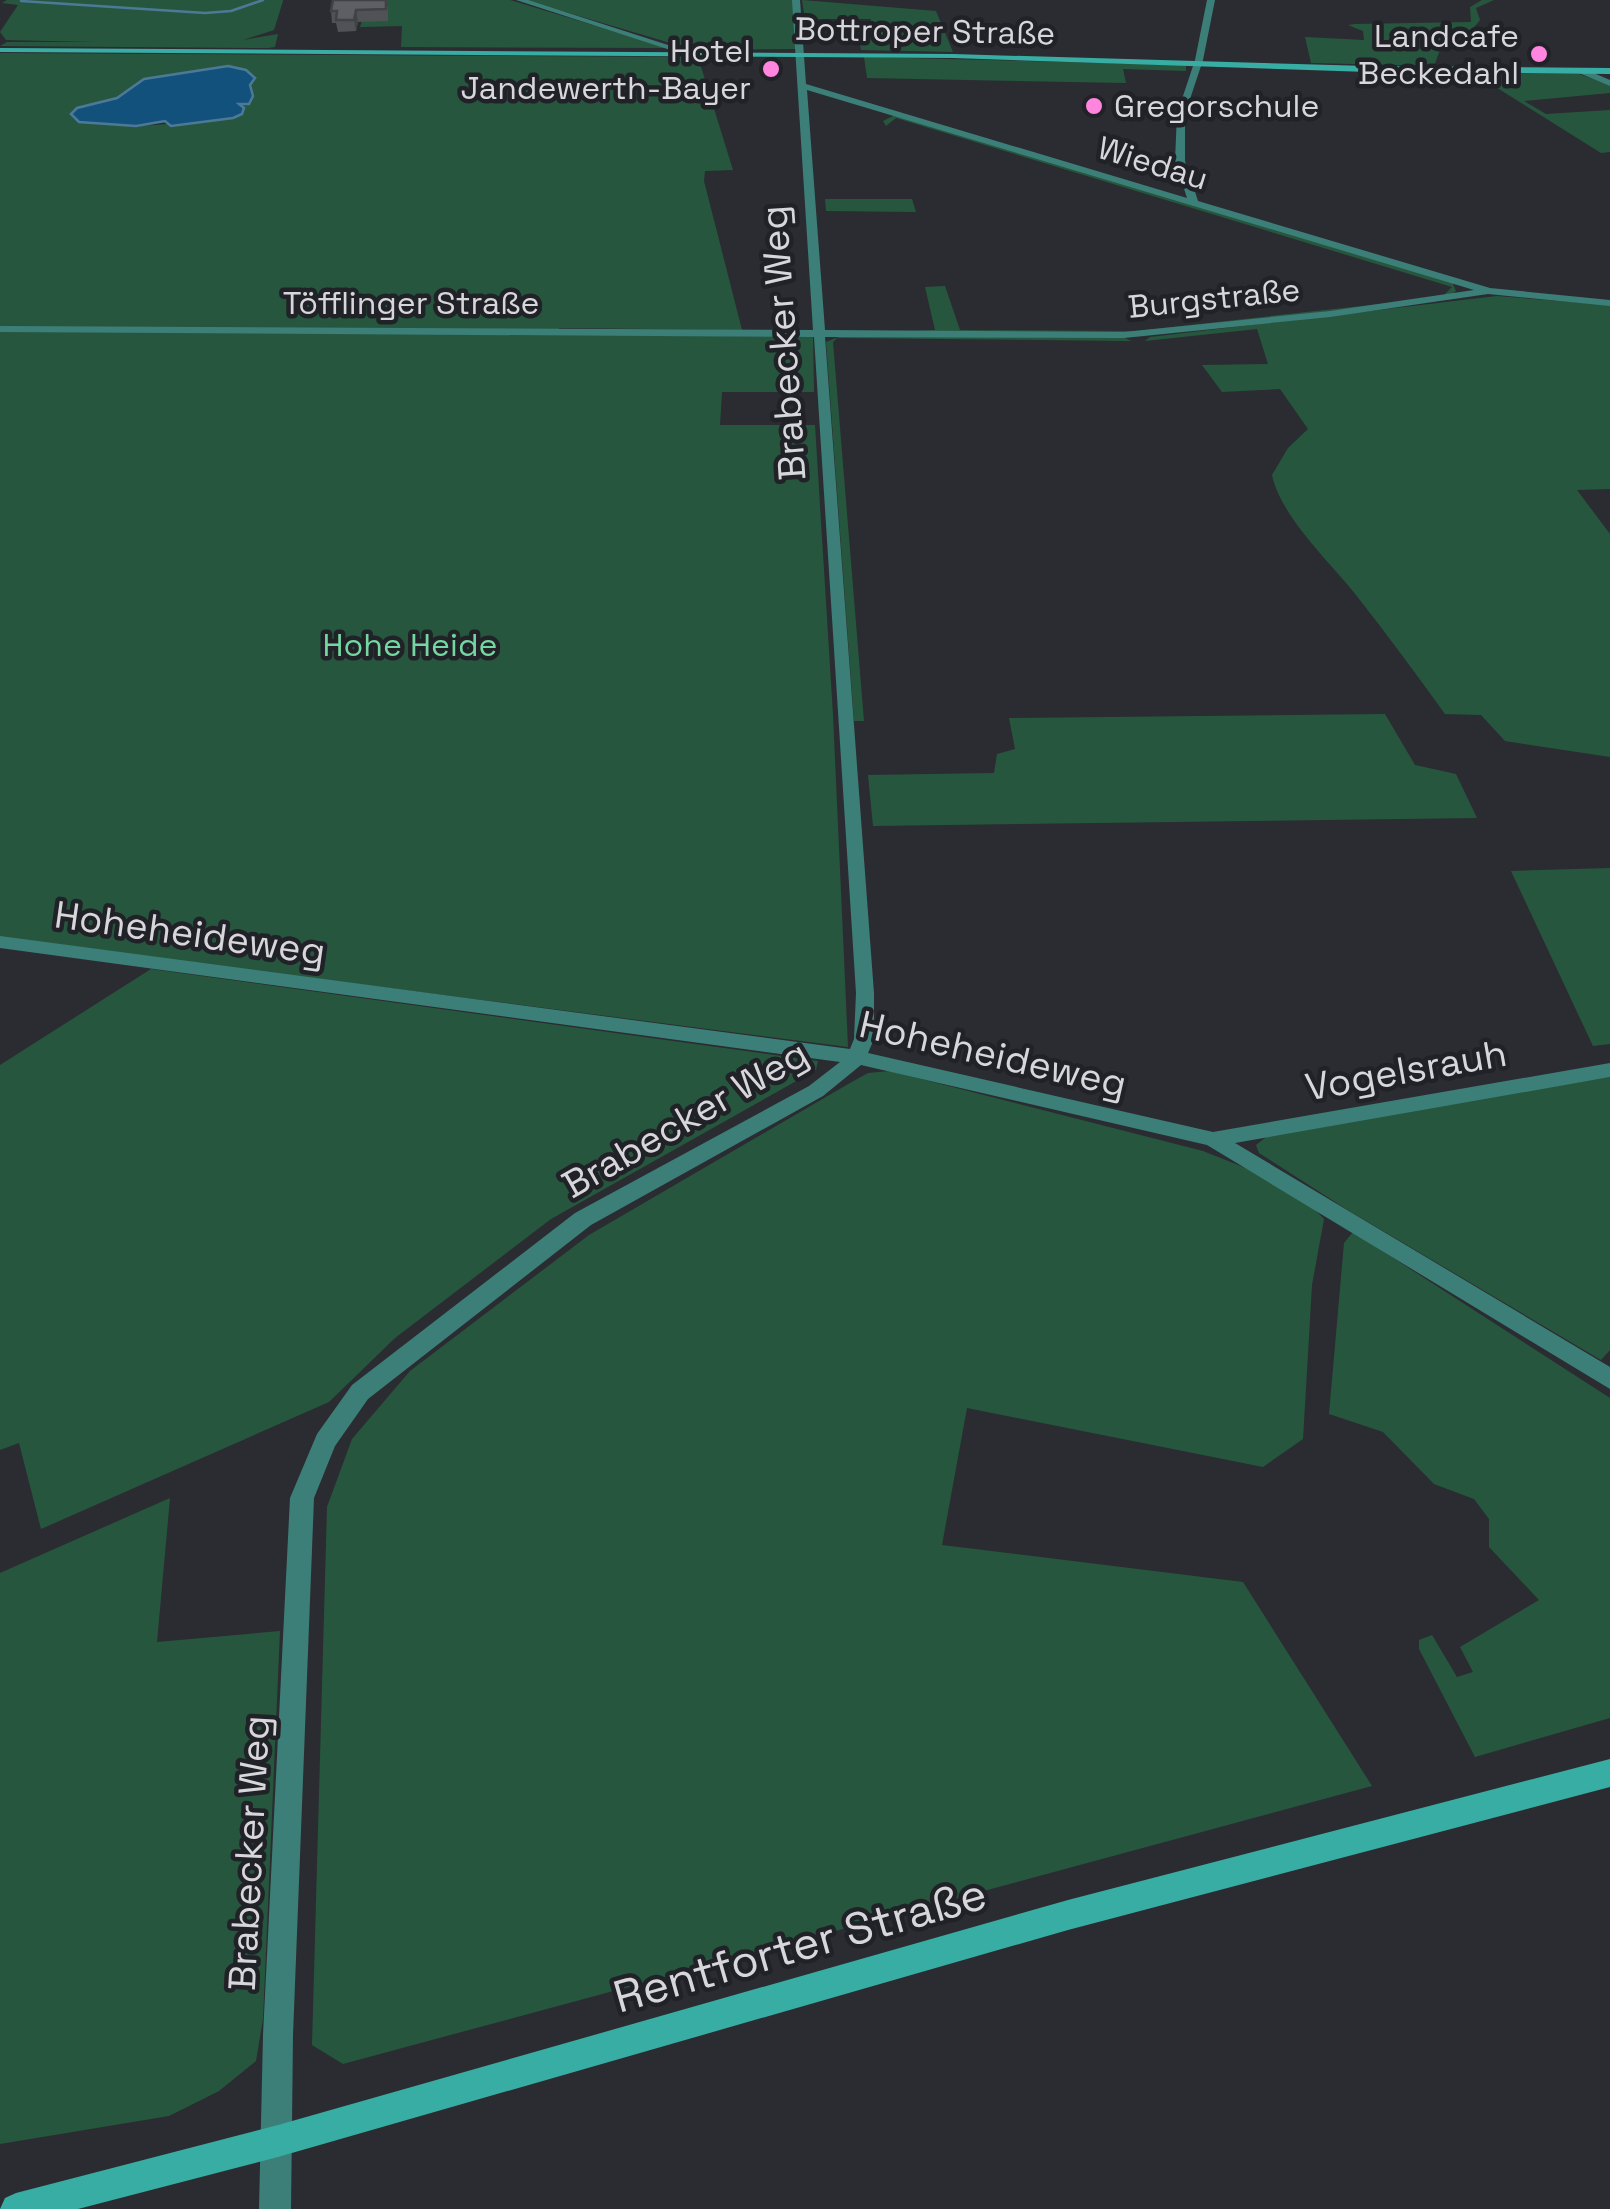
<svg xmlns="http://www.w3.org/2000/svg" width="1610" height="2209" viewBox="0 0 1610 2209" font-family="'Space Grotesk',sans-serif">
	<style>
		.green { fill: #26573e; fill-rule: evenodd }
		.water { fill: #12517b; stroke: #4d7998; stroke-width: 2.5 }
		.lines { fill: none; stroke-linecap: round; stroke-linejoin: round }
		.stream { stroke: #4d7998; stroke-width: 2.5 }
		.street { fill: #3c7f78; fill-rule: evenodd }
		.secondary { fill: #38ada3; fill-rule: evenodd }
		.wall { fill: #505256 }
		.shaded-wall { fill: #414246 }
		.building { fill: #5d5f64; stroke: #414246; stroke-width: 2.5 }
		.poi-dot { fill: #ff85df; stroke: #212227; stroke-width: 4 }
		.labels { text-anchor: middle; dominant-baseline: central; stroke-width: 9; stroke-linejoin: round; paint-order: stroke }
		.far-street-label { font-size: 32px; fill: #d7d7db; stroke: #212227 }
		.far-poi-label { font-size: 32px; fill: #d7d7db; stroke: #212227; text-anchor: end }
		.far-park-label { font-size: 32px; fill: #74d7a1; stroke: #212227 }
		.street-label { font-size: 38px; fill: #d7d7db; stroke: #212227 }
		.near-street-label { font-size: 45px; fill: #d7d7db; stroke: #212227 }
	</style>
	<rect width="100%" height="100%" fill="#2b2c31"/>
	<path class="green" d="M 7,0 L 283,0 L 283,1 L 274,30 L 243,40 L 278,34 L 275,47 L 268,48 L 0,46 L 7,42 L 98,42 L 6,40 L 0,32 L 18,5 L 2,3 Z
		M 369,0 L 510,0 L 669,48 L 401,47 L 402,26 L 360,27 Z
		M 525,0 L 794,0 L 796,49 L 694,50 Z
		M 802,0 L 936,11 L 953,52 L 861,50 L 858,31 L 869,31 L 871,19 L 805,19 Z
		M 1482,0 L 1494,0 L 1476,8 L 1480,20 C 1471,33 1457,40 1442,45 L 1434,66 L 1311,63 L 1305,37 L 1364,40 L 1363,31 L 1348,25 L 1355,24 L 1471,22 L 1470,7 Z
		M 0,53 L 698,57 L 733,170 L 705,171 L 704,181 L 742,330 L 559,328 L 558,334 L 813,337 L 814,392 L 722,392 L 720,425 L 815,425 L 833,715 L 848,1047 L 0,938 ZM 144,79 L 250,84 L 253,96 L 248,104 L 237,104 L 244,108 L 242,114 C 189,119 123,140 77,108 L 117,98 Z
		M 864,57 L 1186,65 L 1186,71 L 1123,69 L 1126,83 L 867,78 Z
		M 1475,74 L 1579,74 L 1610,85 L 1610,93 L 1524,101 L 1546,114 L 1610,110 L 1610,152 L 1601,153 Z
		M 895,115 L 1452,282 L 1456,291 L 1450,296 L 1157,333 L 885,332 L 935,330 L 925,287 L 945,286 L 960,330 L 1135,331 L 1407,301 L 1444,295 L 1452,287 L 896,118 L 886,126 L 883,121 Z
		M 825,199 L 912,199 L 916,212 L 826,211 Z
		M 1497,296 L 1610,305 L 1610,489 L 1577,490 L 1610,534 L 1610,757 L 1505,741 L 1481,715 L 1445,714 C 1416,674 1387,634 1356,595 C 1330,562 1281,517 1272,475 L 1288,448 L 1308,429 L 1280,389 L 1222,392 L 1202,365 L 1268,364 L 1257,329 L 1145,341 L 1150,337 Z
		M 841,336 L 1125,338 L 1131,341 L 837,338 L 833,342 L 864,721 L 854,721 L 826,342 Z
		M 1385,714 L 1415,765 L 1456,774 L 1477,818 L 873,826 L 868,775 L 994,773 L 997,754 L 1015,749 L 1009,718 Z
		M 1610,868 L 1610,1044 L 1593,1046 L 1511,871 Z
		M 151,969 L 818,1061 L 816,1070 L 551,1219 L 395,1338 L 329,1402 L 41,1529 L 19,1443 L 0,1450 L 0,1065 Z
		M 890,1071 L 1203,1151 C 1245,1168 1294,1185 1324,1219 L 1312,1285 L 1303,1439 L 1263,1467 L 967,1408 L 942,1545 L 1243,1582 L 1372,1786 L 343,2064 L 312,2045 L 327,1507 L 352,1439 L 410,1371 L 589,1235 L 850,1083 L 868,1073 Z
		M 1610,1077 L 1610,1350 L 1601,1360 L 1346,1209 L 1259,1153 L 1256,1145 L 1270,1134 Z
		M 1353,1232 L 1610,1398 L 1610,1718 L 1475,1757 L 1419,1649 L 1419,1640 L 1432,1635 L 1457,1677 L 1473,1672 L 1460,1647 L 1539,1600 L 1489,1547 L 1489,1519 L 1474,1499 L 1434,1484 L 1383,1432 L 1329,1414 L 1344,1243 Z
		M 170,1498 L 157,1642 L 280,1631 L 263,2019 L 256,2061 L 219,2091 L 169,2116 L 0,2144 L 0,1573 Z"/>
	<path class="water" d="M 228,66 L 246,70 L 255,78 L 250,85 L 253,96 L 249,104 L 239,104 L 244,108 L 242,114 L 233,118 L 171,126 L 165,121 L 136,126 L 79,122 L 71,114 L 77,108 L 117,98 L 144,79 Z"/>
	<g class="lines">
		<path class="stream" d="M 21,1 L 205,13 L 231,11 L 263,0"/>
		<path class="street" d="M 516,0 L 528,0 L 696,54 L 689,56 Z
			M 792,0 L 800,0 L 806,84 L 1187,198 L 1175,161 L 1177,114 L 1195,60 L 1207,0 L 1215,0 L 1203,60 L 1185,114 L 1185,161 L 1198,201 L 1490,288 L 1610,300 L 1610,306 L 1488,294 L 1330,317 L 1124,338 L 825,337 L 874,993 L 874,1039 L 868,1053 L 1213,1132 L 1610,1063 L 1610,1077 L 1235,1143 L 1610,1367 L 1610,1389 L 1207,1145 L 861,1065 L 823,1096 L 591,1225 L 368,1399 L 335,1446 L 314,1498 L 293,2035 L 291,2209 L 259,2209 L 263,2035 L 290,1498 L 317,1434 L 352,1385 L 575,1213 L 809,1086 L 840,1062 L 0,948 L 0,936 L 850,1049 L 854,1039 L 856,993 L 814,337 L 0,332 L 0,326 L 813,330 ZM 807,90 L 1474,290 L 1330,311 L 1124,332 L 825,330 Z
			M 1582,68 L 1610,80 L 1610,86 L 1579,73 Z"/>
		<path class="secondary" d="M 0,48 L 953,54 L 1368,66 L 1610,68 L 1610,74 L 1368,72 L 953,58 L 0,52 Z
			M 1610,1759 L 1610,1787 L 1068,1930 L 278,2157 L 78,2209 L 0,2209 L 5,2198 L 16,2193 L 278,2125 L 1068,1900 Z"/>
	</g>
	<path class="wall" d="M 388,6 L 388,21 L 358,22 L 356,31 L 338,32 L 336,23 L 332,23 L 331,11 Z"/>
	<path class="shaded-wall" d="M 356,10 L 358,22 L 356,31 L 354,20 Z"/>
	<path class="building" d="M 333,0 L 386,0 L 386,9 L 356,10 L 354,20 L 336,20 L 337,11 L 331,11 Z"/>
	<g class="poi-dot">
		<circle cx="1539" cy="54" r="10"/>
		<circle cx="771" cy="69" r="10"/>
		<circle cx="1094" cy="106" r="10"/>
	</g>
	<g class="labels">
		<g class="far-street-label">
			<text transform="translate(925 31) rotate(1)">Bottroper Straße</text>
			<text transform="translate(1153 163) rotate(17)">Wiedau</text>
			<text transform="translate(1214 298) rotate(-6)">Burgstraße</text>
			<text x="411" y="303">Töfflinger Straße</text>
		</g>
		<g class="far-poi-label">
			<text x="1519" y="36">Landcafe<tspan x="1519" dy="37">Beckedahl</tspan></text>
			<text x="751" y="51">Hotel<tspan x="751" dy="37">Jandewerth-Bayer</tspan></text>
			<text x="1114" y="106" text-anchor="start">Gregorschule</text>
		</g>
		<g class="far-park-label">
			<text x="410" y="645">Hohe Heide</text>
		</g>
		<g class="street-label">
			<text transform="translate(783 343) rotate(-94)">Brabecker Weg</text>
			<text transform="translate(190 933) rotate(8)">Hoheheideweg</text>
			<text transform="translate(993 1054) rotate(13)">Hoheheideweg</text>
			<text transform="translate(1406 1070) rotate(-10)">Vogelsrauh</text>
			<text transform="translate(685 1119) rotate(-30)">Brabecker Weg</text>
			<text transform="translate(249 1853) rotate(-87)">Brabecker Weg</text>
		</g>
		<g class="near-street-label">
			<text transform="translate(800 1945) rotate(-16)">Rentforter Straße</text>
		</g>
	</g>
</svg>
